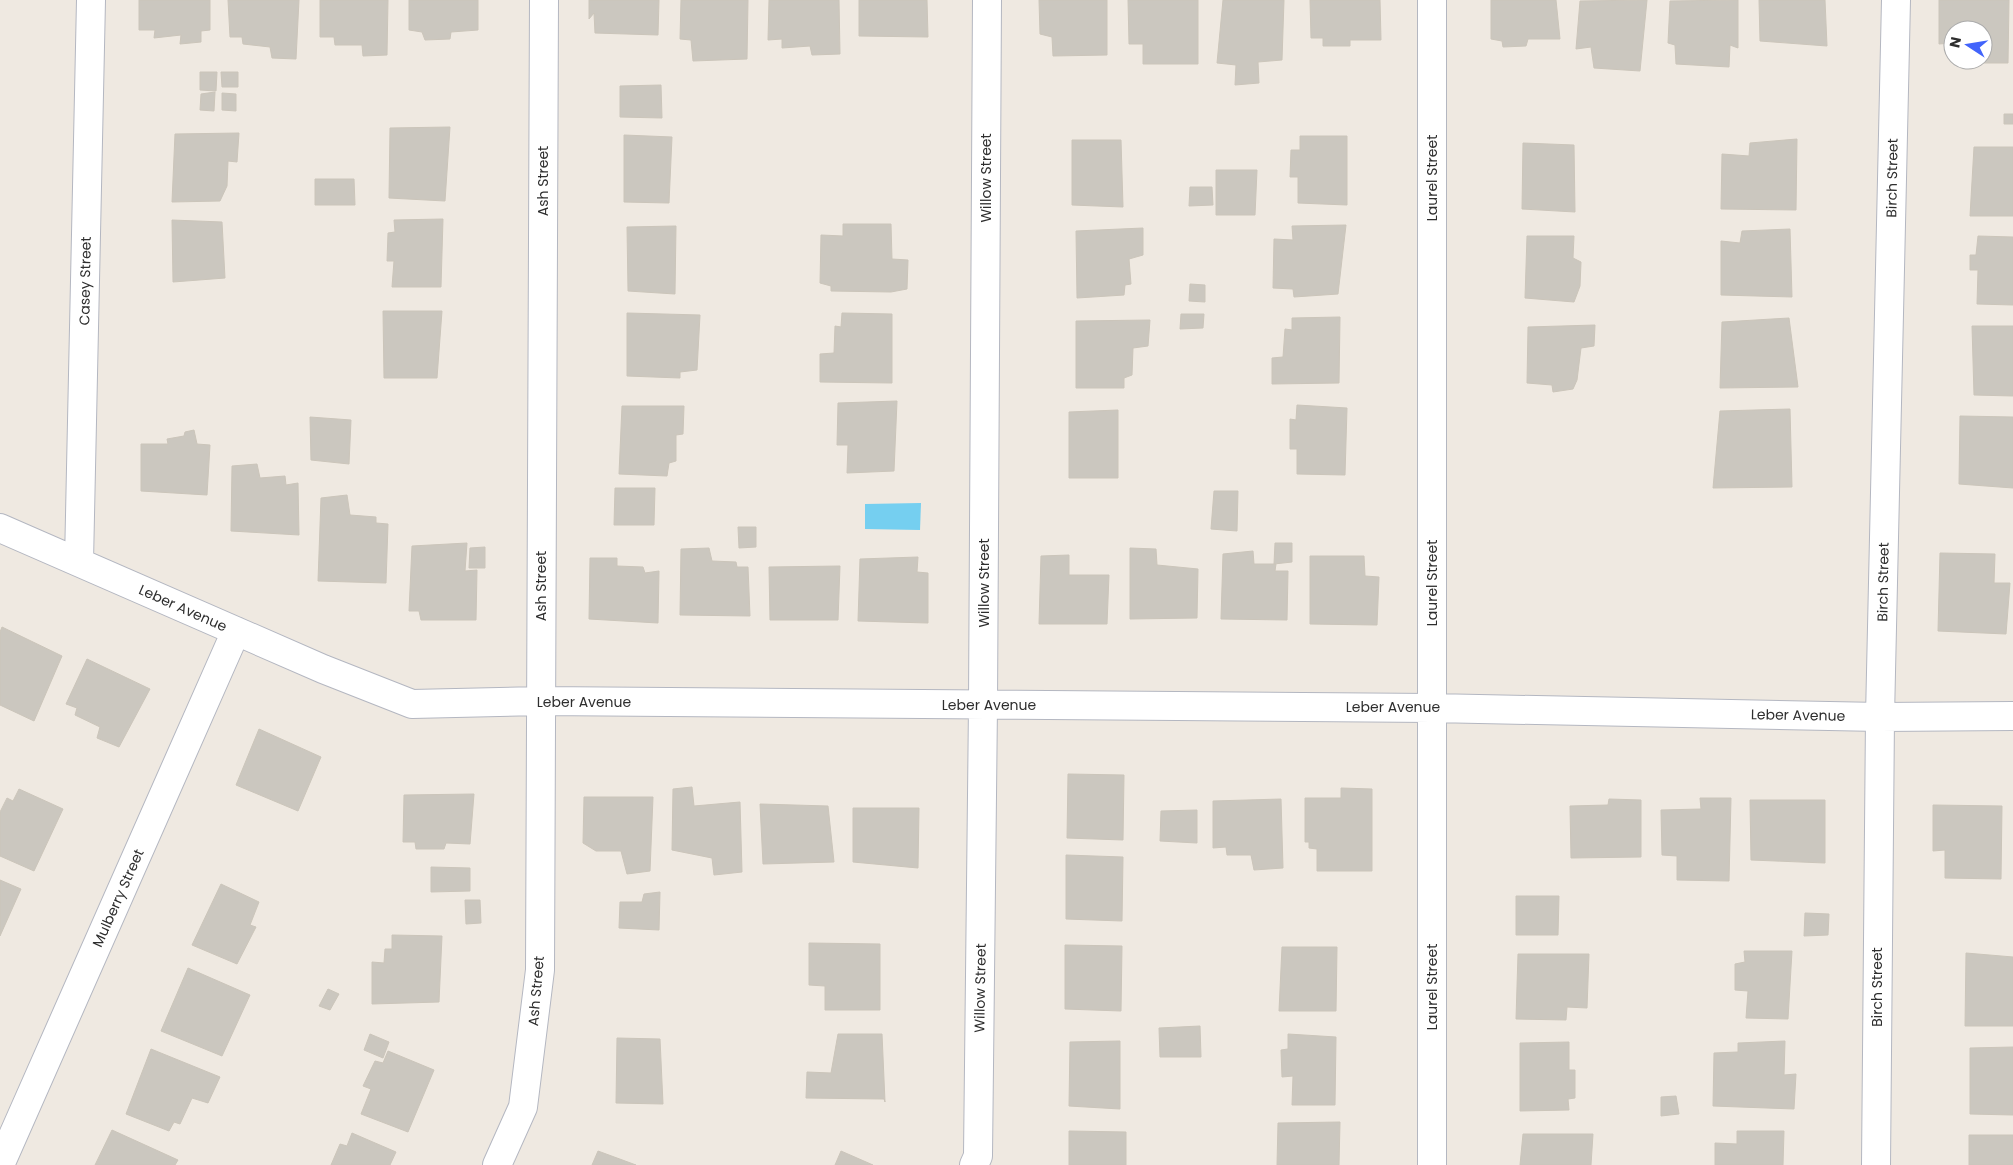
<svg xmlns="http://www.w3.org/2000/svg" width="2013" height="1165" viewBox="0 0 2013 1165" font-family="Poppins,sans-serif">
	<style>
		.water { fill: #75cff0 }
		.building { fill: #cbc7bf; stroke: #cbc5ba }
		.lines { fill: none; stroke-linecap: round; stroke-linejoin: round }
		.minor-casing { stroke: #b4b7c1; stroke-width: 30 }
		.minor { stroke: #fff; stroke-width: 28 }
		.labels { text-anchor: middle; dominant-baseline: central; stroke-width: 4; stroke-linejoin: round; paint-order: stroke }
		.street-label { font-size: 14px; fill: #2e2e2e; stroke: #fff }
	</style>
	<rect width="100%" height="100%" fill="#efe9e1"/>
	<path class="water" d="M 921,503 L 920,530 L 865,529 L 865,504 Z"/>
	<path class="building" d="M 139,0 L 210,0 L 210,30 L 201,31 L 201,42 L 180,44 L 181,35 L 154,38 L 155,30 L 139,30 Z
		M 228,0 L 299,0 L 296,59 L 272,58 L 270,47 L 243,44 L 242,37 L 230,37 Z
		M 320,0 L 388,0 L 387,55 L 363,56 L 362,45 L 335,45 L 334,37 L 320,37 Z
		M 409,0 L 478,0 L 478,30 L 451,32 L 450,39 L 425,40 L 422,32 L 409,30 Z
		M 589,0 L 659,0 L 658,35 L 595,33 L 594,13 L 589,19 Z
		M 681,0 L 748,0 L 747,59 L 693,61 L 691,40 L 680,39 Z
		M 769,0 L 839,0 L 840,54 L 812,55 L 810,46 L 782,48 L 782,39 L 768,40 Z
		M 859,0 L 927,0 L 928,37 L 859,36 Z
		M 1039,0 L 1107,0 L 1107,55 L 1053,56 L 1052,37 L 1040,34 Z
		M 1128,0 L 1198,0 L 1198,64 L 1143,64 L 1143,44 L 1129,44 Z
		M 1223,0 L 1284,0 L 1282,60 L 1258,62 L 1259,83 L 1235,85 L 1236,65 L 1217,63 Z
		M 1310,0 L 1380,0 L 1381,40 L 1350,40 L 1350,46 L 1323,46 L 1323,38 L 1311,38 Z
		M 1491,0 L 1556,0 L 1560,39 L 1528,39 L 1526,46 L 1503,47 L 1502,41 L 1491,39 Z
		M 1647,0 L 1640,71 L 1594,68 L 1591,47 L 1576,49 L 1580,1 Z
		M 1738,0 L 1738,48 L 1730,45 L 1729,67 L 1676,64 L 1675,45 L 1668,43 L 1670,1 Z
		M 1759,0 L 1825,0 L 1827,46 L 1760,41 Z
		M 1939,0 L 2009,0 L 2008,63 L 1981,63 L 1980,60 L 1983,60 L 1983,30 L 1953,30 L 1953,51 L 1952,43 L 1939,44 Z
		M 200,72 L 217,72 L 216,91 L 200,90 Z
		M 221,72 L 238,72 L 238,87 L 222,87 Z
		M 661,85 L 662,118 L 620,117 L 620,86 Z
		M 215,92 L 214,111 L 200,110 L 201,94 Z
		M 222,93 L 236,94 L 236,111 L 222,110 Z
		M 2004,114 L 2013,114 L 2013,124 L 2004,124 Z
		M 450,127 L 445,201 L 389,198 L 390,128 Z
		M 239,133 L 237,162 L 228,161 L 227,186 L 220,201 L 172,202 L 175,134 Z
		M 624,135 L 672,137 L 669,203 L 624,202 Z
		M 1300,136 L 1347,136 L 1347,205 L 1298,203 L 1298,177 L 1290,177 L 1291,150 L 1300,150 Z
		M 1797,139 L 1796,210 L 1721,209 L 1722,154 L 1749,156 L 1750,143 Z
		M 1072,140 L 1121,140 L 1123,207 L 1072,205 Z
		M 1523,143 L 1574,145 L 1575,212 L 1522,209 Z
		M 1974,147 L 2013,147 L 2013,216 L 1970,216 Z
		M 1216,170 L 1257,170 L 1255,215 L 1216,215 Z
		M 315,179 L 354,179 L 355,205 L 315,205 Z
		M 1190,187 L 1212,187 L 1213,205 L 1189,206 Z
		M 443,219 L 441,287 L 392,287 L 394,261 L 387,261 L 388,233 L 395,232 L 394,220 Z
		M 172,220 L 222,222 L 225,278 L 173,282 Z
		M 843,224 L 891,224 L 892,259 L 908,260 L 907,289 L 891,292 L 831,291 L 831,286 L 820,283 L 821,235 L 843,236 Z
		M 1346,225 L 1338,294 L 1294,297 L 1293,289 L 1273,288 L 1274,239 L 1293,240 L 1292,226 Z
		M 676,226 L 675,294 L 628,291 L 627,227 Z
		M 1143,228 L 1143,255 L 1129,259 L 1131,284 L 1125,285 L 1124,295 L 1077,298 L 1076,231 Z
		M 1790,229 L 1792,297 L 1721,295 L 1721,241 L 1740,243 L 1742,231 Z
		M 1527,236 L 1574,236 L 1573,258 L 1581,262 L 1580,286 L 1574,302 L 1525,298 Z
		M 1978,236 L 2013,237 L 2013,305 L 1977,304 L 1978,270 L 1970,270 L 1970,255 L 1976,255 Z
		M 1190,284 L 1205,285 L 1205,302 L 1189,301 Z
		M 383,311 L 442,311 L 437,378 L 384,378 Z
		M 627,313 L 700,315 L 697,370 L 680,372 L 680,378 L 627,376 Z
		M 842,313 L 892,314 L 892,383 L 820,382 L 820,354 L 834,353 L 835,326 L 841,327 Z
		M 1181,314 L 1204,314 L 1203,328 L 1180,329 Z
		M 1340,317 L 1339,383 L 1272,384 L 1272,358 L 1283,357 L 1285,329 L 1292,330 L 1292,318 Z
		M 1789,318 L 1798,387 L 1720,388 L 1722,322 Z
		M 1150,320 L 1148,346 L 1133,348 L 1132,375 L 1124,378 L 1124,388 L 1076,388 L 1076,321 Z
		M 1595,325 L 1594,346 L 1581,348 L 1577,380 L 1573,389 L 1553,392 L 1552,385 L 1527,383 L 1528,327 Z
		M 1972,326 L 2013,326 L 2013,396 L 1974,395 Z
		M 897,401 L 894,471 L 847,473 L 848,445 L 837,445 L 838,403 Z
		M 1297,405 L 1347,408 L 1345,475 L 1297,474 L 1297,449 L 1290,449 L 1290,419 L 1296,420 Z
		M 622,406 L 684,406 L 683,434 L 676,435 L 676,461 L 669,463 L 667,476 L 619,474 Z
		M 1790,409 L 1792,487 L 1713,488 L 1720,411 Z
		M 1118,410 L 1118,478 L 1069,478 L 1069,412 Z
		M 1960,416 L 2013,417 L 2013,488 L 1959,484 Z
		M 310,417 L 351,420 L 349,464 L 311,460 Z
		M 194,430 L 197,444 L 210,445 L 207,495 L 141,491 L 141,444 L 168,444 L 167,439 L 184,436 L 185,432 Z
		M 257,464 L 260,478 L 285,476 L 286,485 L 298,483 L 299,535 L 231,531 L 232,466 Z
		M 615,488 L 655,488 L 654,525 L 614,525 Z
		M 1214,491 L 1238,491 L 1237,531 L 1211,529 Z
		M 347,495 L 350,515 L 376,517 L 376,523 L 388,524 L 386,583 L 318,581 L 321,498 Z
		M 738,527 L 756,527 L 756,547 L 739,548 Z
		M 467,543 L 465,571 L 477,570 L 476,620 L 421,620 L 419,611 L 409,611 L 412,546 Z
		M 1275,543 L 1292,543 L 1292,562 L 1274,564 Z
		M 485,547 L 485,568 L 469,568 L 470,548 Z
		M 709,548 L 712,561 L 736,562 L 737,567 L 748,567 L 750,616 L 680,615 L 681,549 Z
		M 1130,548 L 1156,549 L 1157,565 L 1198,569 L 1197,618 L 1130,619 Z
		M 1253,551 L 1254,564 L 1276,564 L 1275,571 L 1288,571 L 1287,620 L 1221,619 L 1223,554 Z
		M 1940,553 L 1995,554 L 1994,583 L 2010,583 L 2006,634 L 1938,631 Z
		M 1069,555 L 1069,575 L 1109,575 L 1107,624 L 1039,624 L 1041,556 Z
		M 1310,556 L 1364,556 L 1365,576 L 1379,577 L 1377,625 L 1310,624 Z
		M 918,557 L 917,572 L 928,573 L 928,623 L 858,621 L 860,559 Z
		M 590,558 L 617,558 L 617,566 L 643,567 L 645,573 L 659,571 L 658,623 L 589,619 Z
		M 840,566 L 838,620 L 770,620 L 769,567 Z
		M 2,627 L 62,656 L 34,721 L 0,705 L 0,632 Z
		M 87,659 L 150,689 L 119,747 L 97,738 L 100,727 L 75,715 L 77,708 L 66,704 Z
		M 259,729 L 321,757 L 298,811 L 236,785 Z
		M 1068,774 L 1124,775 L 1123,840 L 1067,838 Z
		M 692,787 L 694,806 L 740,802 L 742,872 L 714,875 L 712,858 L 672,850 L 673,789 Z
		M 1341,788 L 1372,789 L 1372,871 L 1317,871 L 1317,849 L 1309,848 L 1309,842 L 1305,842 L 1305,798 L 1341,798 Z
		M 19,789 L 63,809 L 34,871 L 0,856 L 0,812 L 7,798 L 13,801 Z
		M 474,794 L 470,844 L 446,843 L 444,849 L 416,849 L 415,842 L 403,842 L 404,795 Z
		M 584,797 L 653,797 L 650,871 L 627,874 L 621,851 L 596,851 L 583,843 Z
		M 1700,798 L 1731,798 L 1729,881 L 1677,880 L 1677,856 L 1662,855 L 1661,810 L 1701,809 Z
		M 1281,799 L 1283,868 L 1254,870 L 1251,855 L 1227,855 L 1226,847 L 1213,848 L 1213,801 Z
		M 1609,799 L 1641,800 L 1641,857 L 1571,858 L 1570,806 L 1608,805 Z
		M 1750,800 L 1825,800 L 1825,863 L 1751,860 Z
		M 760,804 L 828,806 L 834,862 L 763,864 Z
		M 1933,805 L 2002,806 L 2001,879 L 1945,878 L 1945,850 L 1933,851 Z
		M 853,808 L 919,808 L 918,868 L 853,862 Z
		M 1197,810 L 1197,843 L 1160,841 L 1161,811 Z
		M 1066,855 L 1123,857 L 1122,921 L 1066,919 Z
		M 431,867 L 470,868 L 470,891 L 431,892 Z
		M 0,880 L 21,889 L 0,936 Z
		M 221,884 L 259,902 L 250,925 L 256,927 L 237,964 L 192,945 Z
		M 660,892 L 659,930 L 619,928 L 620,902 L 642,902 L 644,894 Z
		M 1516,896 L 1559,896 L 1558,935 L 1516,935 Z
		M 465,900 L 480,900 L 481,923 L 466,924 Z
		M 1805,913 L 1829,914 L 1828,935 L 1804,936 Z
		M 392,935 L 442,936 L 439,1002 L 372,1004 L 372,962 L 384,963 L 385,949 L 392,949 Z
		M 809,943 L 880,944 L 880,1010 L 825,1010 L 825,986 L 809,985 Z
		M 1065,945 L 1122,946 L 1121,1011 L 1065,1009 Z
		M 1282,947 L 1337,947 L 1336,1011 L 1279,1011 Z
		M 1744,951 L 1792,951 L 1788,1019 L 1746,1018 L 1748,991 L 1735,990 L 1735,964 L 1745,962 Z
		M 1966,953 L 2013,957 L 2013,1026 L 1965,1026 Z
		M 1518,954 L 1589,954 L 1587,1008 L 1567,1007 L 1566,1020 L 1516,1019 Z
		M 188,968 L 250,995 L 222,1056 L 161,1031 Z
		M 328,989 L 339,994 L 330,1010 L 319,1006 Z
		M 1200,1026 L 1201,1057 L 1160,1057 L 1159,1028 Z
		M 370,1034 L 389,1042 L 383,1058 L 364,1050 Z
		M 838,1034 L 882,1034 L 885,1102 L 884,1099 L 806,1098 L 807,1072 L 831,1073 Z
		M 1288,1034 L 1336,1037 L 1335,1105 L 1292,1105 L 1293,1076 L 1282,1077 L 1281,1050 L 1288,1049 Z
		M 617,1038 L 660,1039 L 663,1104 L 616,1103 Z
		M 1120,1041 L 1120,1109 L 1069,1106 L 1070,1042 Z
		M 1785,1041 L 1784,1075 L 1796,1074 L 1794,1109 L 1713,1106 L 1714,1053 L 1738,1052 L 1738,1043 Z
		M 1569,1042 L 1569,1070 L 1575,1070 L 1575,1098 L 1568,1099 L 1569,1110 L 1520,1111 L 1520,1043 Z
		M 2013,1047 L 2013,1115 L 1970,1114 L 1970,1048 Z
		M 151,1049 L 220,1077 L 208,1103 L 192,1098 L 180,1124 L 174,1122 L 169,1131 L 126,1114 Z
		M 388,1051 L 434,1070 L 408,1132 L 361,1114 L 371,1089 L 363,1086 L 375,1061 L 383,1063 Z
		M 1676,1096 L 1679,1114 L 1661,1116 L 1661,1097 Z
		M 1340,1122 L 1339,1165 L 1277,1165 L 1278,1123 Z
		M 112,1130 L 178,1160 L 175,1165 L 95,1165 Z
		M 1069,1131 L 1126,1132 L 1126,1165 L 1069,1165 Z
		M 1737,1131 L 1784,1131 L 1783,1165 L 1715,1165 L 1715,1143 L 1737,1144 Z
		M 352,1133 L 396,1152 L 390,1165 L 331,1165 L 340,1144 L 347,1146 Z
		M 1523,1134 L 1593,1134 L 1591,1165 L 1520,1165 Z
		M 1969,1135 L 2013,1135 L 2013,1165 L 1969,1165 Z
		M 598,1151 L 636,1165 L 592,1165 Z
		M 841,1151 L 873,1165 L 835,1165 Z"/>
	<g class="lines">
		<g class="minor-casing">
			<path id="minor" d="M 0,528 L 323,669 L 412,704 L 541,701 L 1432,708 L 1880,717 L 2013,716
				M 79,562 L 91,0
				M 0,1165 L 236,631
				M 497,1165 L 523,1107 L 540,970 L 544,0
				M 974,1165 L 978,1156 L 983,705 L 987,0
				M 1432,1165 L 1432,0
				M 1876,1165 L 1880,717 L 1896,0"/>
		</g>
		<use href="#minor" class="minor"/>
	</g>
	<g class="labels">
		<g class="street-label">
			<text transform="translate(986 178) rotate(-90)">Willow Street</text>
			<text transform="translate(1432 178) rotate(-90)">Laurel Street</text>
			<text transform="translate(1892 178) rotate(-89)">Birch Street</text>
			<text transform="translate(543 181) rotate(-90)">Ash Street</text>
			<text transform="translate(85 281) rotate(-89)">Casey Street</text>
			<text transform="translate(1883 582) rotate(-89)">Birch Street</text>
			<text transform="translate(984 583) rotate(-90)">Willow Street</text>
			<text transform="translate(1432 583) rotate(-90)">Laurel Street</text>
			<text transform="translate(541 586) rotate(-90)">Ash Street</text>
			<text transform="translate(183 608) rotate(24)">Leber Avenue</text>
			<text x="584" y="702">Leber Avenue</text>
			<text x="989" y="705">Leber Avenue</text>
			<text x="1393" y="707">Leber Avenue</text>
			<text transform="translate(1798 715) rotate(1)">Leber Avenue</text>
			<text transform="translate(118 898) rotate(-66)">Mulberry Street</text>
			<text transform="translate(1432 987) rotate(-90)">Laurel Street</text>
			<text transform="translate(1877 987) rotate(-90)">Birch Street</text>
			<text transform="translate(980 988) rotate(-89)">Willow Street</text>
			<text transform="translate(536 991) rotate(-85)">Ash Street</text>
		</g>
	</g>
	<g transform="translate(1968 45) rotate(282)"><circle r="24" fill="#ffffff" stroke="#ababab"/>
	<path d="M0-4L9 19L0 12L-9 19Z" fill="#4264fb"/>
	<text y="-8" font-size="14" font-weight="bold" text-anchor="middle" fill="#2e2e2e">N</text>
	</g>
</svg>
